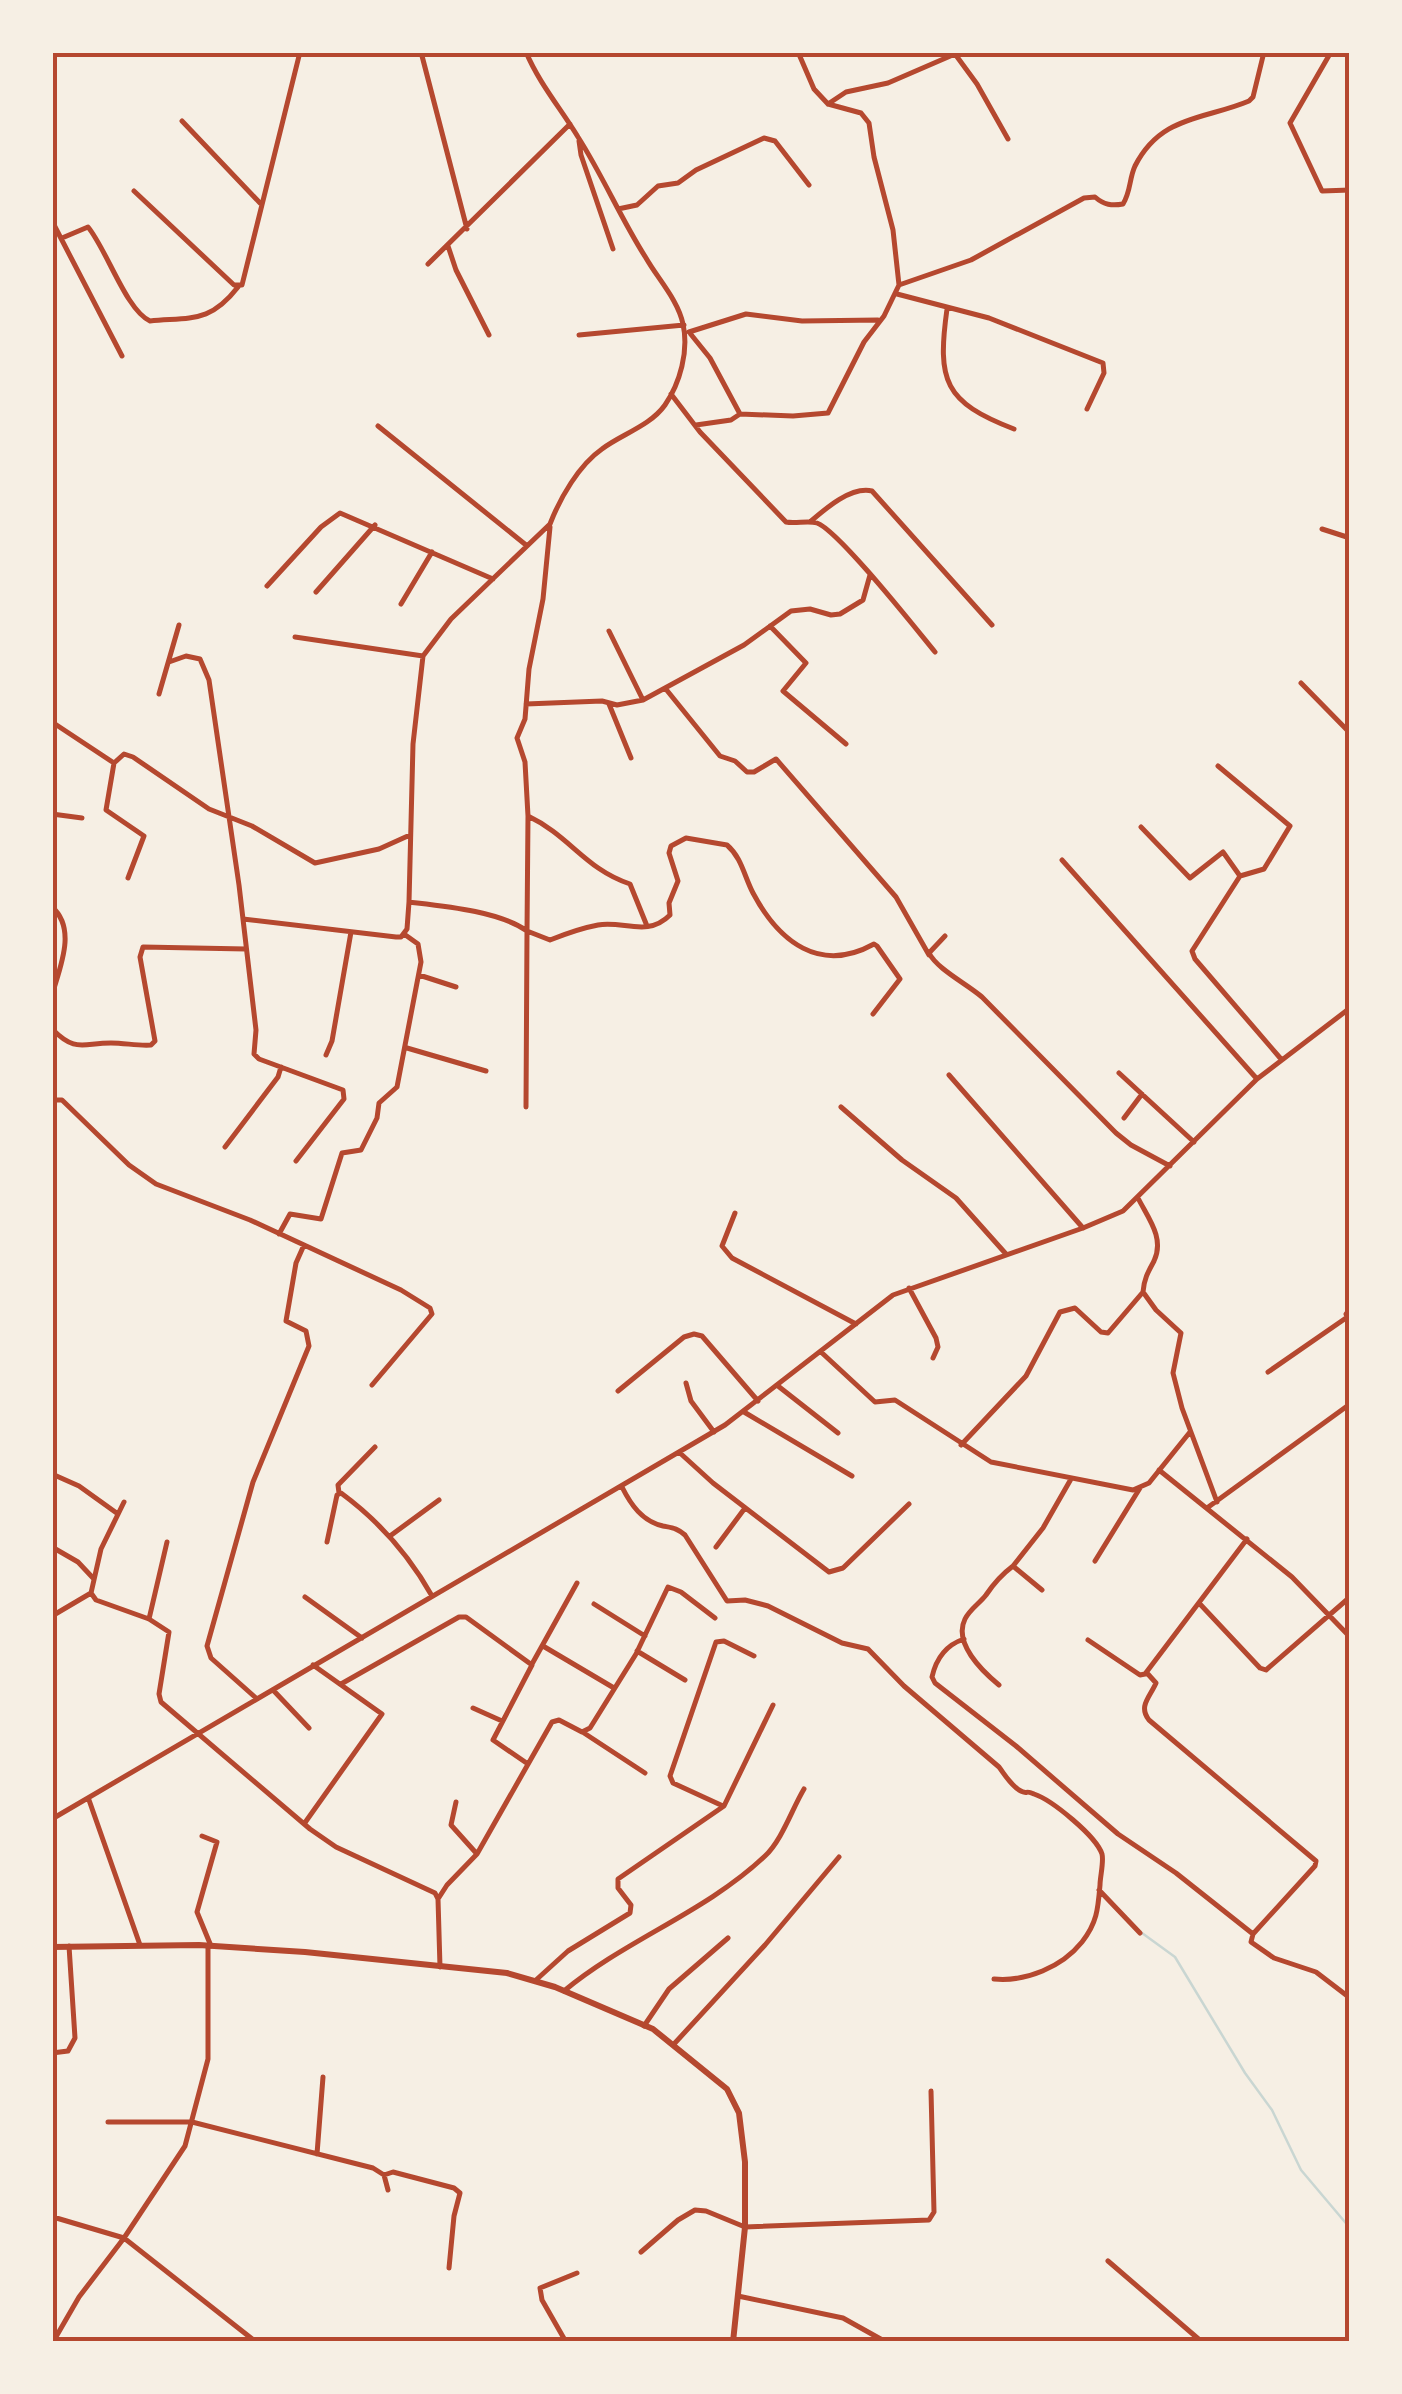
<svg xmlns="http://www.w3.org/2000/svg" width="1402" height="2394" viewBox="0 0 1402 2394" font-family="Quicksand,sans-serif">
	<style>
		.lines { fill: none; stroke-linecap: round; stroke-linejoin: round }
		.stream { stroke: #c9d6d2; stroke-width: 2.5 }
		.minor { stroke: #b5482f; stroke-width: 5 }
		.tertiary { stroke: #b5482f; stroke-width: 6 }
		.neatline { fill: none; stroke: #b5482f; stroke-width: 4 }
	</style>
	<rect width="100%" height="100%" fill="#f6efe4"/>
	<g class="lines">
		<path class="stream" d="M 1142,1933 L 1175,1957 L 1245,2073 L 1272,2110 L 1301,2170 L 1350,2228"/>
		<path class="minor" d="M 421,52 L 467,229
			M 526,52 C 539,83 561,109 578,137 C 603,176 621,219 646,258 C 658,279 678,300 683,324 C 689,351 680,383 665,405 C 650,426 622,434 602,449 C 579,465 560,498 550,524 L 451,619 L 423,656 L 413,744 L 409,902 C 443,906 499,911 527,931 L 526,1107
			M 798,52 L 814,89 L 828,104 L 861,113 L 869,123 L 874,157 L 893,230 L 899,285 L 971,260 L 1084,198 L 1095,197 C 1104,205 1112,206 1123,204 C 1131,191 1129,179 1135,166 C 1161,115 1204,120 1249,101 L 1253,97 L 1264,52
			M 1331,52 L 1290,123 L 1322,191 L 1350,190
			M 828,104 L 846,92 L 888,83 L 955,54 L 977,84 L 1008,139
			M 182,121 L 260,203
			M 579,141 L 581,155 L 613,249
			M 134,191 L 234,285 L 242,285 L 300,52
			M 618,209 L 637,205 L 658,186 L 678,183 L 696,170 L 764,138 L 775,141 L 809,185
			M 52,221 L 122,356
			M 62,238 L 88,227 C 107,250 126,310 150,321 C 192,317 210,323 238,287
			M 448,246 L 456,270 L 489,335
			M 428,264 L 570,124
			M 897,294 L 989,318 L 1103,363 L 1104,373 L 1087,409
			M 947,309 C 937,381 944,402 1014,429
			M 689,332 L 746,314 L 802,321 L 878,320
			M 689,332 L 710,358 L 740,414
			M 579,335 L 684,325
			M 671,394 L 700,432 L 786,522 C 796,524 808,520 817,523 C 839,531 916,629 935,652
			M 696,425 L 731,420 L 740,414 L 793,416 L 828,413 L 864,342 L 884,316 L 899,285
			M 378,426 L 526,545
			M 810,522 C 825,509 851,486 872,491 L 992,625
			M 550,527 L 543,599 L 529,669 L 525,719 L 517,738 L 525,762 L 528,816 C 570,836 585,869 630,884 L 647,926
			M 1322,529 L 1350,538
			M 267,586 L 321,527 L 340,513 L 493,579
			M 316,592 L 375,525
			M 401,604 L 432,552
			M 770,626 L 806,663 L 783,691 L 846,744
			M 609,631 L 643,700
			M 295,637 L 423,656
			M 169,662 L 186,656 L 200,659 L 209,680 L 239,885 L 256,1030 L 254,1054 L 259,1059 L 343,1090 L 344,1099 L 296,1161
			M 1301,683 L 1350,733
			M 665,688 L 720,756 L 735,761 L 747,772 L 754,772 L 776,759 L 896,897 L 929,955
			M 159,694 L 179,625
			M 526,704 L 602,701 L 617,705 L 643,700 L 744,645 L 791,611 L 810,609 L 831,615 L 840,614 L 863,600 L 870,575
			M 609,704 L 631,758
			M 52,722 L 114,763
			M 1218,766 L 1290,826 L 1264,869 L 1240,876 L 1192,951 L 1195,959 L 1281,1059
			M 52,814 L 82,818
			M 528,816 L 527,931 L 550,940 C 565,934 582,928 598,925 C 623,920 647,938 670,915 L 669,903 L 678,881 L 669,853 L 671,846 L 686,838 L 727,845 C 742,858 744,876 753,893 C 779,942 820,974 874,944 L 877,946 L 900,979 L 873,1014
			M 1141,827 L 1190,878 L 1223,852 L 1240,876
			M 1062,860 L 1257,1079
			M 128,878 L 144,836 L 106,810 L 114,763 L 124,754 L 133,757 L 209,809 L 252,826 L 315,863 L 379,849 L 410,835
			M 52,907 C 77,929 60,967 52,995
			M 243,919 L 396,937 L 401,937 L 407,929 L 409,902
			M 945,936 L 929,953 C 937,969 967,984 982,997 L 1116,1133 L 1131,1145 L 1170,1166
			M 419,975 L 456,987
			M 52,1029 C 76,1053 82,1043 111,1043 C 125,1043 138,1046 151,1045 L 155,1041 L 140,957 L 143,947 L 246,949
			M 407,1048 L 486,1071
			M 326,1055 L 332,1041 L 351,932
			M 1119,1073 L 1194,1142
			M 949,1075 L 1083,1228
			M 52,1100 L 62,1100 L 129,1165 L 156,1184 L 250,1220 L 401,1290 L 430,1308 L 432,1314 L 372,1385
			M 841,1107 L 902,1160 L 956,1198 L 1006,1254
			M 1124,1118 L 1142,1094
			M 225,1147 L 278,1077 L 281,1067
			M 1138,1198 C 1148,1218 1165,1238 1154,1261 C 1148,1272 1144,1279 1143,1292 L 1156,1310 L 1181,1333 L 1173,1373 L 1182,1408 L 1217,1502
			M 735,1213 L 722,1246 L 732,1258 L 856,1324
			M 279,1234 L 290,1214 L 321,1219 L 342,1153 L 361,1150 L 377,1118 L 379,1103 L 397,1087 L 421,962 L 418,944 L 404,934
			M 909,1288 L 936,1338 L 938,1347 L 933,1358
			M 1350,1309 L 1346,1314 L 1350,1324
			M 821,1352 L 875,1402 L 895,1400 L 991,1462 L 1133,1490 L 1149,1483 L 1190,1432
			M 1268,1372 L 1346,1318
			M 686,1383 L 691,1401 L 714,1432
			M 778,1386 L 838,1433
			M 618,1391 L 684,1337 L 694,1334 L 702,1336 L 758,1401
			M 744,1412 L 852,1476
			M 961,1445 L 1026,1376 L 1060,1312 L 1075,1308 L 1101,1332 L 1108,1333 L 1143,1292
			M 680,1453 L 713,1483 L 829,1572 L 843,1568 L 909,1504
			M 1159,1470 L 1292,1577 L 1350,1637
			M 52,1474 L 79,1486 L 118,1514
			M 622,1487 C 631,1505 642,1521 663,1526 C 673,1528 677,1528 685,1535 L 727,1601 L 745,1600 L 768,1606 L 842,1643 L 868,1649 L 904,1686 L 999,1767 C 1005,1775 1010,1784 1019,1790 C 1030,1796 1023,1789 1034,1794 C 1052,1800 1096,1836 1102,1854 C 1104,1862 1100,1877 1100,1885 C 1098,1909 1097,1923 1082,1942 C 1062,1967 1026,1982 994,1979
			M 339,1493 L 338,1485 L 375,1447
			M 124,1502 L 101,1549 L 91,1593 L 96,1600 L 149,1619 L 169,1632 L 159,1694 L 161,1702 L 310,1829 L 336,1847 L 435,1893 L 438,1899 L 440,1967
			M 1207,1508 L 1350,1404
			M 390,1536 L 439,1500
			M 327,1542 L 337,1495 L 341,1493 C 379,1521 409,1555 432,1596
			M 52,1547 L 78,1562 L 93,1578
			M 716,1547 L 745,1508
			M 1095,1561 L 1140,1488
			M 1042,1590 L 1013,1566 L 1043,1528 L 1071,1479
			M 305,1597 L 362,1638
			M 1199,1603 L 1260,1668 L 1266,1670 L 1350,1597
			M 594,1604 L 645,1636
			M 52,1616 L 91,1593
			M 149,1619 L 167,1542
			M 964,1639 C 946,1645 936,1659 932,1677 L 935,1683 L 1016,1746 L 1118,1834 L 1176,1873 L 1253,1934
			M 1088,1640 L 1140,1675 L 1145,1674 L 1247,1539
			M 543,1646 L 614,1688
			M 637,1651 L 685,1680
			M 532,1664 L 577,1583
			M 1147,1673 L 1156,1683 C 1150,1697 1138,1706 1149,1720 L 1316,1861 L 1315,1866 L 1253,1934 L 1251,1942 L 1274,1958 L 1316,1972 L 1350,1998
			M 341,1684 L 459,1617 L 466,1617 L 532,1665 L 493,1740 L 528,1764
			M 999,1685 C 982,1671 953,1643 965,1619 C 970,1609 980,1603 986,1595 C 994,1583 1001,1575 1013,1566
			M 273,1690 L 309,1728
			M 256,1698 L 211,1658 L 207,1646 L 253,1482 L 309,1346 L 306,1331 L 286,1321 L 296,1263 L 304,1245
			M 473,1708 L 502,1721
			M 584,1733 L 645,1773
			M 89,1800 L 140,1945
			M 456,1802 L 451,1825 L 477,1854
			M 723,1806 L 673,1783 L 670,1776 L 716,1642 L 724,1641 L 754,1656
			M 52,1819 L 725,1425 L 893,1295 L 1083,1228 L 1123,1211 L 1257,1079 L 1350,1008
			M 304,1824 L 382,1714 L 313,1665
			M 202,1836 L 217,1842 L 197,1912 L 211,1946
			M 1099,1890 L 1140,1933
			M 438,1899 L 447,1885 L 477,1854 L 552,1722 L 559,1720 L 582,1732 L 590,1728 L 636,1654 L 668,1587 L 681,1592 L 715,1618
			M 536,1980 L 568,1951 L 630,1913 L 631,1905 L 618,1888 L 618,1879 L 724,1806 L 773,1705
			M 564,1991 C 625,1940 706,1912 765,1856 C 782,1840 792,1809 804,1789
			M 644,2026 L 669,1989 L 728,1938
			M 674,2044 L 765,1945 L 839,1857
			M 52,2053 L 68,2051 L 75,2038 L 69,1946
			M 53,2099 L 53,2217 L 124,2238 L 256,2342
			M 108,2122 L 192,2122 L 373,2168 L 384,2175 L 388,2190
			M 317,2154 L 323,2077
			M 384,2175 L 393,2172 L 454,2188 L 460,2193 L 454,2216 L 449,2268
			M 641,2252 L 678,2220 L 695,2210 L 706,2211 L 745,2227 L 929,2220 L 934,2212 L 931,2091
			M 1108,2261 L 1202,2342
			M 738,2296 L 843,2318 L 886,2342
			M 53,2342 L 79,2297 L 124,2238 L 185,2146 L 208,2059 L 208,1946
			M 566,2342 L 542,2300 L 540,2288 L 577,2273"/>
		<path class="tertiary" d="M 52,1947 L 199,1945 L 305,1952 L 507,1973 L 555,1987 L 653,2029 L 727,2089 L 739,2113 L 745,2162 L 745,2227 L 733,2342"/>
	</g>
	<rect width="1402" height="2394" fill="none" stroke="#f6efe4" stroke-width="110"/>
	<rect x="55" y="55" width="1292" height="2284" class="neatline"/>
</svg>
